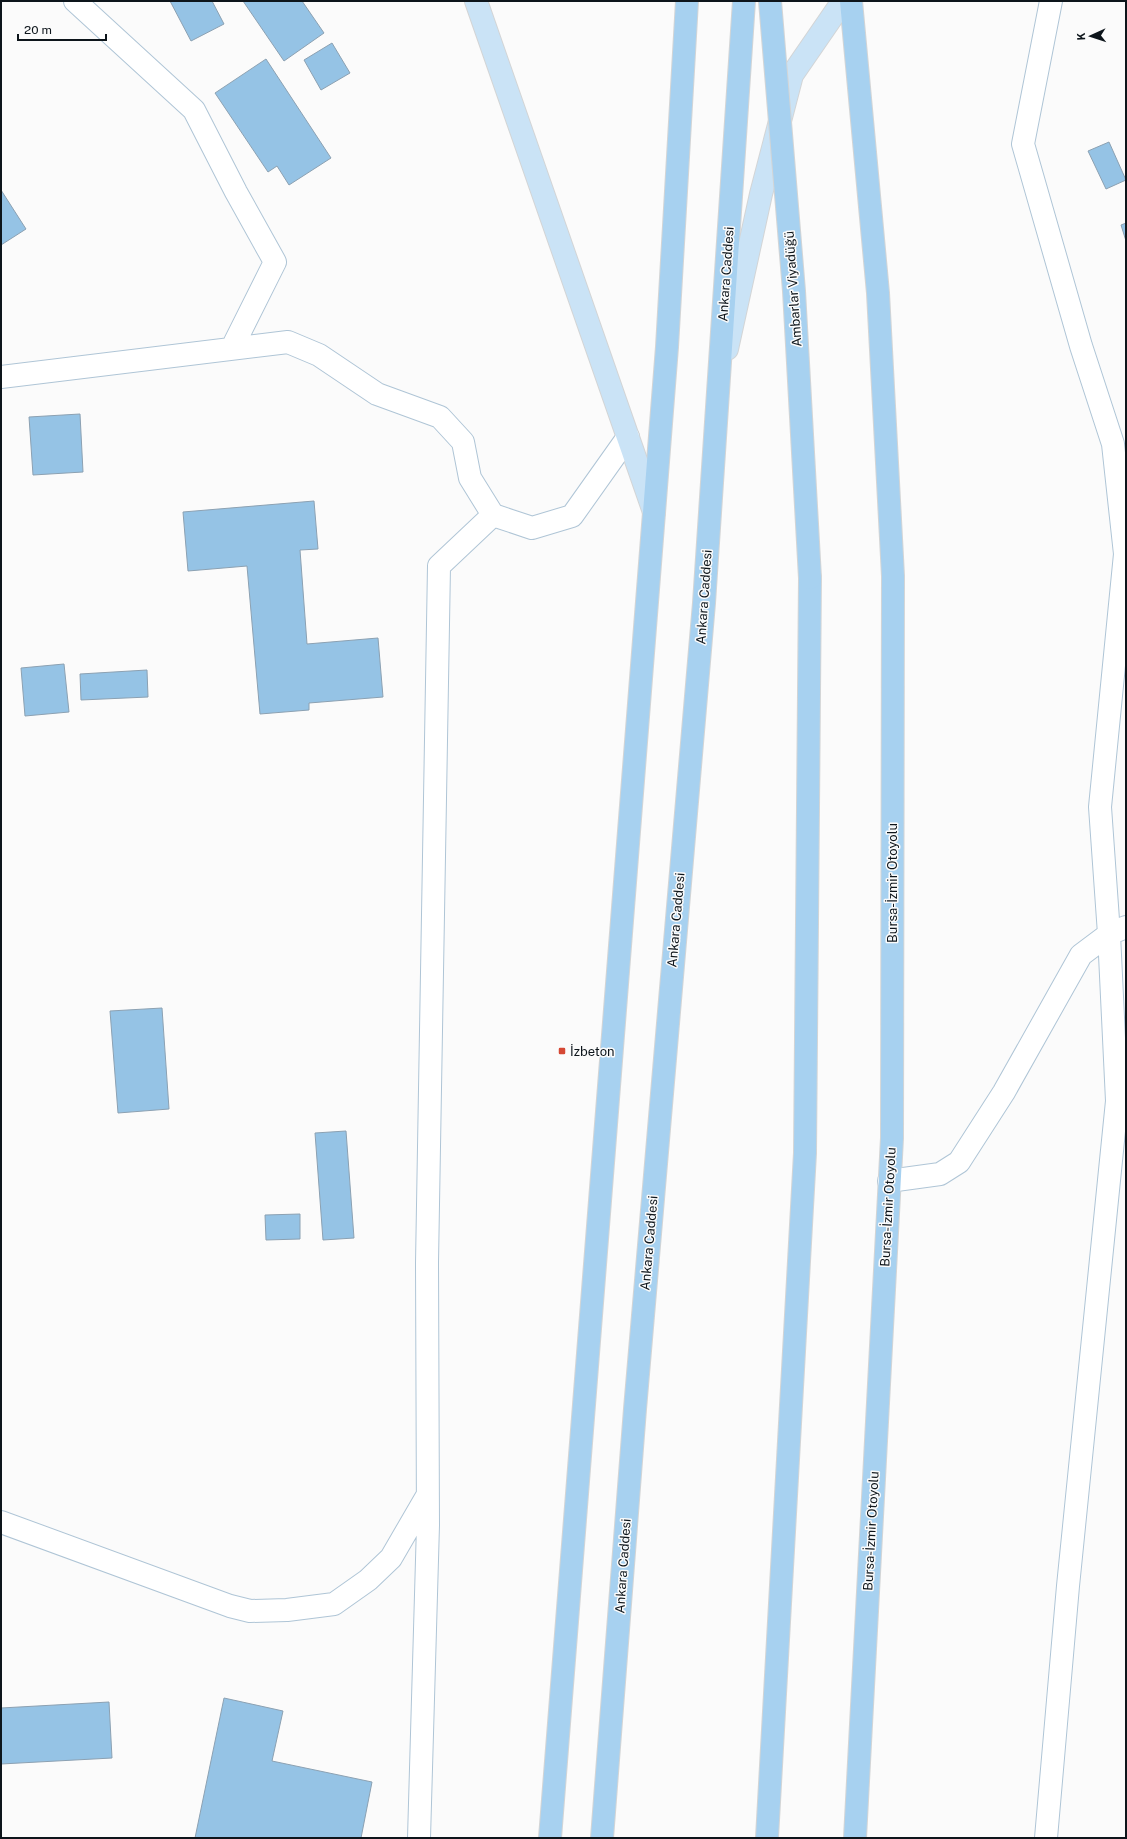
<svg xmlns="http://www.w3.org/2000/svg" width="1127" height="1839" viewBox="0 0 1127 1839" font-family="'Public Sans',sans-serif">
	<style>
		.building { fill: #95c3e5; stroke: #8ca1b2 }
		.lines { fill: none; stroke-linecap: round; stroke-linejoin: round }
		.minor-casing { stroke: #afc5d6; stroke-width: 24 }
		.major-casing { stroke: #d3d5d6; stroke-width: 24 }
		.highway-casing { stroke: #d3d5d6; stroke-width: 24 }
		.minor { stroke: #fff; stroke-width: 22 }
		.major { stroke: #cae3f6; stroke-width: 22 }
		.highway { stroke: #a7d1f0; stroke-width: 22 }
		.highway-bridge-casing { stroke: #d3d5d6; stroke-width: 24; stroke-linecap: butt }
		.highway-bridge { stroke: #a7d1f0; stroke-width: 22 }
		.poi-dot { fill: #d54834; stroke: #fbfbfb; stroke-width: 1.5 }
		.labels { text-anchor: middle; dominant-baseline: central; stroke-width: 3; stroke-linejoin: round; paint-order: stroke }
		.street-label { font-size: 13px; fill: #0d151b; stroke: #fbfbfb }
		.poi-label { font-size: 13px; fill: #0d151b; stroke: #fbfbfb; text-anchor: start }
	</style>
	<rect width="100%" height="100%" fill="#fbfbfb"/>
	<path class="building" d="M 170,1 L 212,1 L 224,24 L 191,41 Z
		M 243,1 L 302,1 L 324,33 L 284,61 Z
		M 332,43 L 350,73 L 321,90 L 304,60 Z
		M 266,59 L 331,158 L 289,185 L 277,166 L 268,172 L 215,93 Z
		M 1109,142 L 1126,180 L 1106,189 L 1088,151 Z
		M 1,190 L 26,229 L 1,245 Z
		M 1126,223 L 1126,241 L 1121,225 Z
		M 80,414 L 83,472 L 33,475 L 29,417 Z
		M 314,501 L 318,549 L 300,550 L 307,644 L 378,638 L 383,697 L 309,703 L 309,710 L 260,714 L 247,566 L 188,571 L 183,512 Z
		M 64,664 L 69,712 L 25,716 L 21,668 Z
		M 147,670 L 148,697 L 81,700 L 80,674 Z
		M 162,1008 L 169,1109 L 118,1113 L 110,1011 Z
		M 346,1131 L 354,1238 L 323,1240 L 315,1133 Z
		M 300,1214 L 300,1239 L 266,1240 L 265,1215 Z
		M 224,1698 L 283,1711 L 272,1761 L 372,1782 L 361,1838 L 195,1838 Z
		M 109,1702 L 112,1758 L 1,1764 L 1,1708 Z"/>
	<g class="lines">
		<g class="minor-casing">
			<path id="minor" d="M 75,1 L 194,110 L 236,192 L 275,262 L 232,348
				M 1,377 L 288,342 L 319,355 L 377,394 L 440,417 L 463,442 L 470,478 L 493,515 L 532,528 L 572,516 L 628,437
				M 889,1181 L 940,1174 L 959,1162 L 1004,1092 L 1081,955 L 1109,934 L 1126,927
				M 1,1522 L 230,1606 L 250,1611 L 287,1610 L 334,1604 L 368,1580 L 391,1558 L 427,1496
				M 419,1838 L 428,1525 L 427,1263 L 439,566 L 493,515
				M 1046,1838 L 1068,1586 L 1117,1101 L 1109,934 L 1100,807 L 1125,554 L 1113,444 L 1081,346 L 1023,144 L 1051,1"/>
		</g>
		<g class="major-casing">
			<path id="major" d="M 476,1 L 654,512
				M 727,349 L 761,194 L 792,75 L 843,1"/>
		</g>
		<g class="highway-casing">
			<path id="highway" d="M 851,1 L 878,293 L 893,576 L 892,1138 L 855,1838
				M 550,1838 L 667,347 L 687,1
				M 602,1838 L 635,1409 L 704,603 L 744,1
				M 767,1838 L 805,1153 L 810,578"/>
		</g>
		<use href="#minor" class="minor"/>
		<use href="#major" class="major"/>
		<use href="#highway" class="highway"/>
		<g class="highway-bridge-casing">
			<path id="highway-bridge" d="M 770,1 L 794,291 L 810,578"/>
		</g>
		<use href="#highway-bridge" class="highway-bridge"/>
	</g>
	<rect class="poi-dot" x="558" y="1047" width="8" height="8" rx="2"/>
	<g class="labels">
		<g class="street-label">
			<text transform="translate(726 274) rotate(-86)">Ankara Caddesi</text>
			<text transform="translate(793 289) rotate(-94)">Ambarlar Viyadüğü</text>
			<text transform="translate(704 597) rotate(-86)">Ankara Caddesi</text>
			<text transform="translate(892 883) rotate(-90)">Bursa-İzmir Otoyolu</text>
			<text transform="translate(676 920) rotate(-85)">Ankara Caddesi</text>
			<text transform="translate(888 1207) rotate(-87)">Bursa-İzmir Otoyolu</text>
			<text transform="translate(649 1243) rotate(-85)">Ankara Caddesi</text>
			<text transform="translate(871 1531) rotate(-87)">Bursa-İzmir Otoyolu</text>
			<text transform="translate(623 1566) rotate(-86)">Ankara Caddesi</text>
		</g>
		<g class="poi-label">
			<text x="570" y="1051">İzbeton</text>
		</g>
	</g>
	<rect width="1127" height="1839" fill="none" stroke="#0d151b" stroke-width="4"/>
	<g transform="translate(1091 36) rotate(267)" stroke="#fbfbfb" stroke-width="3" paint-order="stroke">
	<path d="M0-3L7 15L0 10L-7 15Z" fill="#0d151b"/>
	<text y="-6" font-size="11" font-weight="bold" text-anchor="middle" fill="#0d151b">K</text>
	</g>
	<path d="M18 34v6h88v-6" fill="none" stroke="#0d151b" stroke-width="2"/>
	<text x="24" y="34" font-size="12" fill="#0d151b" stroke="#fbfbfb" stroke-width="3" paint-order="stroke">20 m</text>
</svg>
